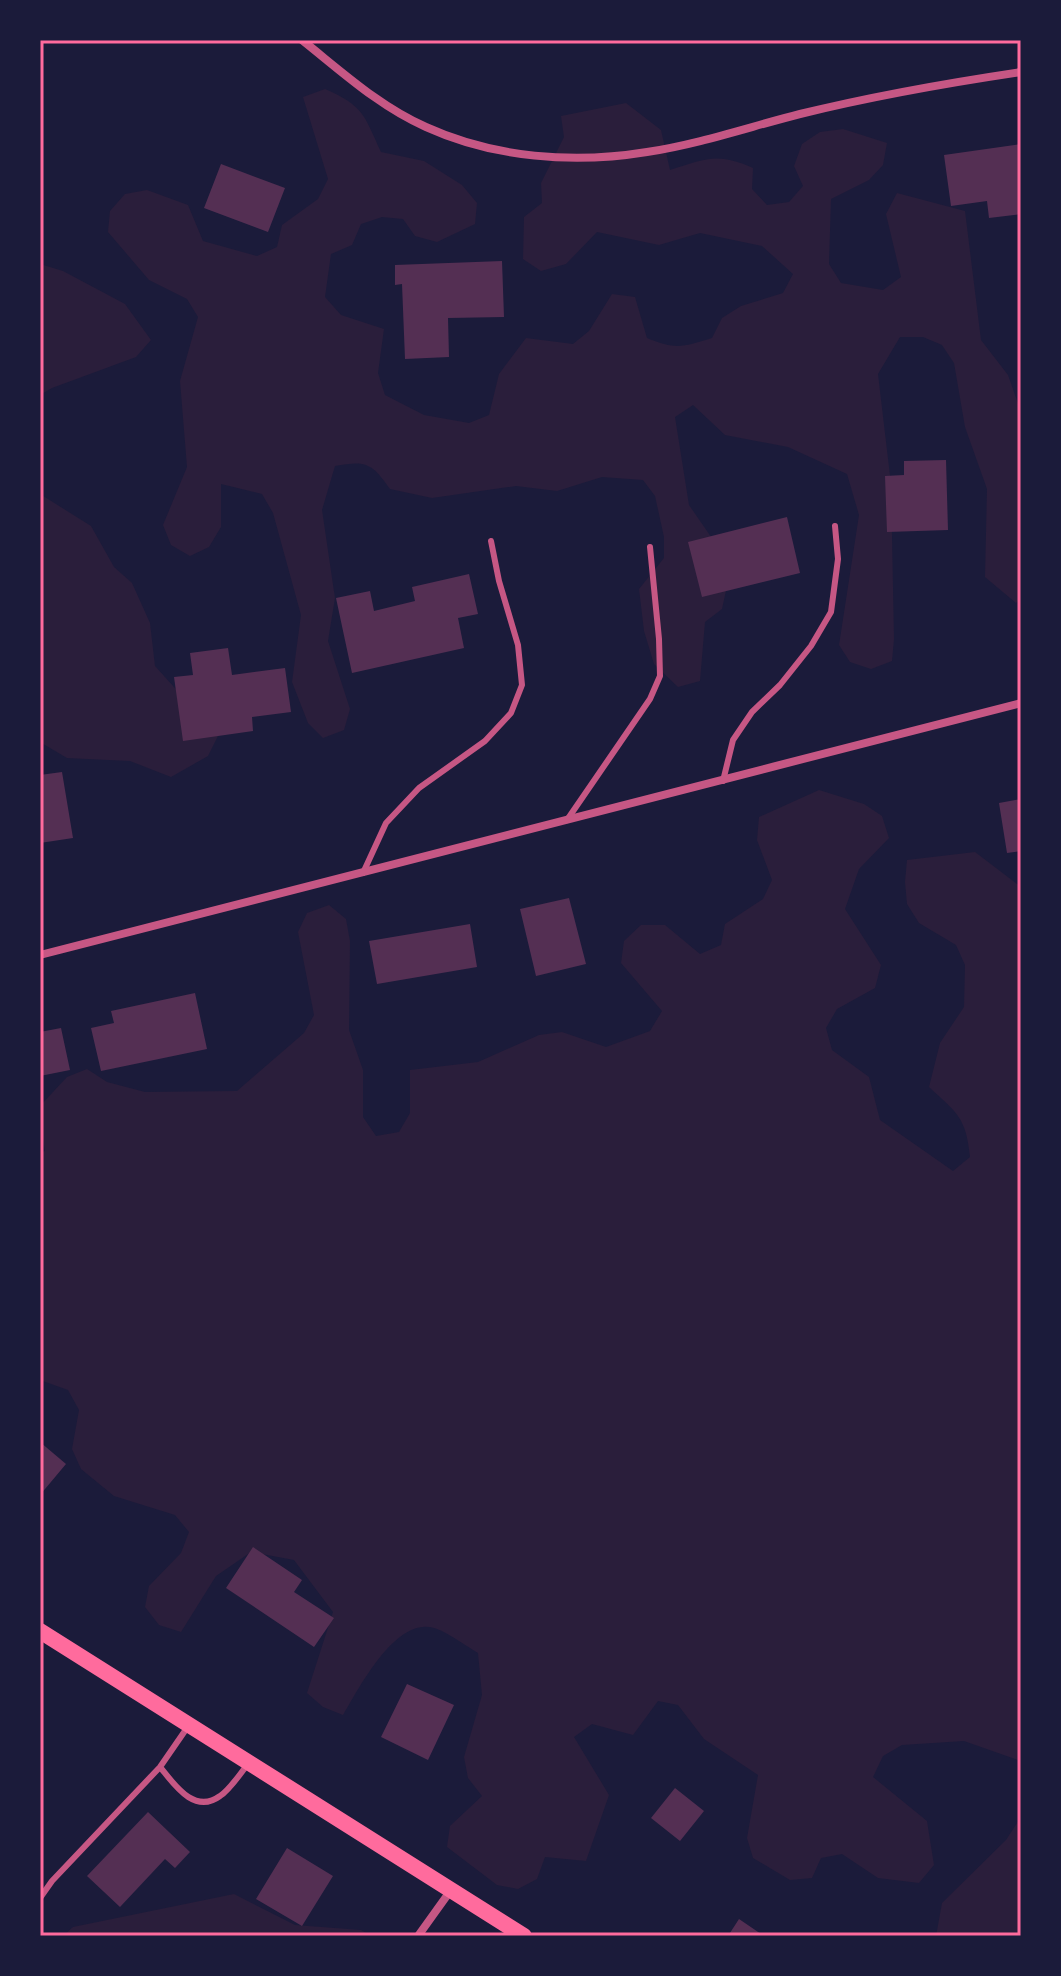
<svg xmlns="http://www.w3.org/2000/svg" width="1061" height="1976" viewBox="0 0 1061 1976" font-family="'Zilla Slab',serif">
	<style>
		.green { fill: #2a1e3b }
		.building { fill: #542f53 }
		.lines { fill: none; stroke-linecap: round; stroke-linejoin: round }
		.service { stroke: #c65784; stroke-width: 6 }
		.minor { stroke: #c65784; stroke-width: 8 }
		.secondary { stroke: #ff6b9d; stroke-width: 16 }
		.neatline { fill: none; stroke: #ff6b9d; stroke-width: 3 }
	</style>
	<rect width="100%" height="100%" fill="#1b1b3a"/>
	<path class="green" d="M 325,89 C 364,106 364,115 381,152 L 424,161 L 462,185 L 477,203 L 475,224 L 437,242 L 415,236 L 403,219 L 382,217 L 361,224 L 352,245 L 331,254 L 325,297 L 341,315 L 384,329 L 378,373 L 385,395 L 424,415 L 469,423 L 489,415 L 499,374 L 526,338 L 573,344 L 589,331 L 612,294 L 635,297 L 647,338 C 676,350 683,347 712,338 L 722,318 L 741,306 L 783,293 L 793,274 L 762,246 L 700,233 L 659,245 L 597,232 L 566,264 L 541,271 L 523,259 L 524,217 L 542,203 L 541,183 L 564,137 L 561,116 L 626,103 L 661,130 L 670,170 C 706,159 716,152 753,168 L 752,189 L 767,205 L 789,202 L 803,186 L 794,166 L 802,144 L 820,132 L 843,129 L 887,143 L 883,165 L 869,180 L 831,199 L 829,264 L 841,283 L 883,290 L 901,277 L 886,214 L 897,193 L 965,211 L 981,340 L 1008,375 L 1021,412 L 1021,598 L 1016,603 L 985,577 L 987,489 L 965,427 L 954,363 L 942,345 L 923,337 L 900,337 L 878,374 L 891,484 L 894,639 L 892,661 L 871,669 L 850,662 L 839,645 L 859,515 L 847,474 L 788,447 L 725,435 L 693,405 L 675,417 L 689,505 L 716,544 L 727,586 L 722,609 L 705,622 L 700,681 L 678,687 L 654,664 L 644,631 L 639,589 L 664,558 L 664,537 L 655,496 L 643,480 L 602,477 L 557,491 L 516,486 L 432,498 L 390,489 C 372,463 366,460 335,466 L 322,510 L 335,598 L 328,641 L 350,709 L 344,730 L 323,738 L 308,723 L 292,682 L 301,615 L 273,513 L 262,494 L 221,484 L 221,527 L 209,547 L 190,556 L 171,545 L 163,525 L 187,467 L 180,381 L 198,317 L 187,299 L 149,280 L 108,232 L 110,211 L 125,194 L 147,190 L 188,205 L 203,241 L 257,256 L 277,247 L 282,225 L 318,199 L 328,179 L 303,97 Z
		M 40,264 L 63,271 L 125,304 L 151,340 L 136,357 L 52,388 L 40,395 Z
		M 40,494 L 91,526 L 114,567 L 132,583 L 150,623 L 155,666 L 218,736 L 208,756 L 171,777 L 130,761 L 67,758 L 40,742 Z
		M 819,790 L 864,804 L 882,816 L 889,838 L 859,869 L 845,909 L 881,965 L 875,988 L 837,1009 L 826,1028 L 832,1050 L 869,1077 L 880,1120 L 953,1171 L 970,1157 C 966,1117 957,1113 929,1087 L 940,1043 L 964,1007 L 965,965 L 956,945 L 919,923 L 907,904 L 905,882 L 907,860 L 975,852 L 1021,887 L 1021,1761 L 964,1741 L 902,1745 L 883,1756 L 873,1777 L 927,1821 L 934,1865 L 919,1883 L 878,1878 L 842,1854 L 821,1858 L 812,1878 L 790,1880 L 753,1858 L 747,1838 L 758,1775 L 704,1739 L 678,1705 L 658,1701 L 633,1735 L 592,1724 L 574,1737 L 609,1795 L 586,1861 L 545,1857 L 537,1879 L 518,1889 L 497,1885 L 447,1847 L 450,1826 L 482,1796 L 468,1778 L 464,1757 L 482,1695 L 478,1653 C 466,1646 446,1631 434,1628 C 396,1616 359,1688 343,1715 L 323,1707 L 307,1693 L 333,1612 L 294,1560 L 251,1552 L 216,1576 L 181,1632 L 159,1625 L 145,1607 L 149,1586 L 181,1553 L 189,1532 L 175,1515 L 114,1496 L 81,1469 L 72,1449 L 79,1410 L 68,1390 L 40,1380 L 40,1153 L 45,1151 L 40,1122 L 40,1106 L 67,1077 L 87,1069 L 107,1082 L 145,1092 L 237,1091 L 304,1033 L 314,1015 L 298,932 L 307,913 L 329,905 L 346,919 L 350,941 L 349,1030 L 363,1070 L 363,1117 L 376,1136 L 399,1132 L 410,1113 L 410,1070 L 478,1062 L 539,1035 L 562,1032 L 606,1047 L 650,1031 L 662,1011 L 621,963 L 624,941 L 641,925 L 665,925 L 700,954 L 721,945 L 725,924 L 763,899 L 772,880 L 757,840 L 759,817 Z
		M 1021,1817 L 1021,1936 L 936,1936 L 942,1903 L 1006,1840 Z
		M 234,1894 L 295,1925 L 361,1930 L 371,1936 L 63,1936 L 73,1927 Z"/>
	<path class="building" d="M 1021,144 L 1021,214 L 989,218 L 987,201 L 951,206 L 944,155 Z
		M 221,164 L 285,188 L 268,232 L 204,208 Z
		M 502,261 L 504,317 L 448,318 L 449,357 L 405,359 L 402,284 L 395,285 L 395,265 Z
		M 946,460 L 948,530 L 887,532 L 885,476 L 904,475 L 904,461 Z
		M 787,517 L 800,573 L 702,597 L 688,542 Z
		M 469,574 L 478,614 L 458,618 L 464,648 L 352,673 L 336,598 L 370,591 L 374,611 L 415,601 L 412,587 Z
		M 228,648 L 232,675 L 285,668 L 291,712 L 252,717 L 253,731 L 183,741 L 174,677 L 193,675 L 190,653 Z
		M 62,772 L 73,838 L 40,843 L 40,775 Z
		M 1021,799 L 1021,851 L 1007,853 L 999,803 Z
		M 569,898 L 586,964 L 536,976 L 520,909 Z
		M 470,924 L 477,967 L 377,984 L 369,941 Z
		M 195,993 L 207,1049 L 101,1071 L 91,1028 L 114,1023 L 111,1011 Z
		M 61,1028 L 70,1070 L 40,1076 L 40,1032 Z
		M 40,1442 L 66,1464 L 40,1495 Z
		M 253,1547 L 302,1580 L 294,1592 L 334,1618 L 314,1647 L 226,1588 Z
		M 407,1684 L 454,1705 L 428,1760 L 381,1737 Z
		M 675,1788 L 704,1811 L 680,1841 L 651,1818 Z
		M 148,1812 L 190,1852 L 175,1868 L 165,1859 L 120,1907 L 87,1876 Z
		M 287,1848 L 333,1876 L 302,1926 L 256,1899 Z
		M 739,1919 L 764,1936 L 728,1936 Z"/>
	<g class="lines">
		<path class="service" d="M 723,781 L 733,740 L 752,712 L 780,685 L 811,646 L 831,612 L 838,559 L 835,526
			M 567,820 L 650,699 L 660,676 L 659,639 L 650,547
			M 363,873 L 386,823 L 419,788 L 485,741 L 511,713 L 522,685 L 518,645 L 499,581 L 491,541
			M 160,1767 C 174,1784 194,1815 220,1796 C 230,1790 241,1772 249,1763
			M 40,1898 L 52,1881 L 160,1767 L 189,1725"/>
		<path class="minor" d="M 302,40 C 341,71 380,107 426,127 C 494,158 574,164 647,152 C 699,144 749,127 800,114 C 873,96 947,83 1021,72
			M 40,955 L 1021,703
			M 418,1936 L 451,1890"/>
		<path class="secondary" d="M 40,1631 L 524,1936"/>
	</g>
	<rect width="1061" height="1976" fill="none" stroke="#1b1b3a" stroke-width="84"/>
	<rect x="42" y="42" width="977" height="1892" class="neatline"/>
</svg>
